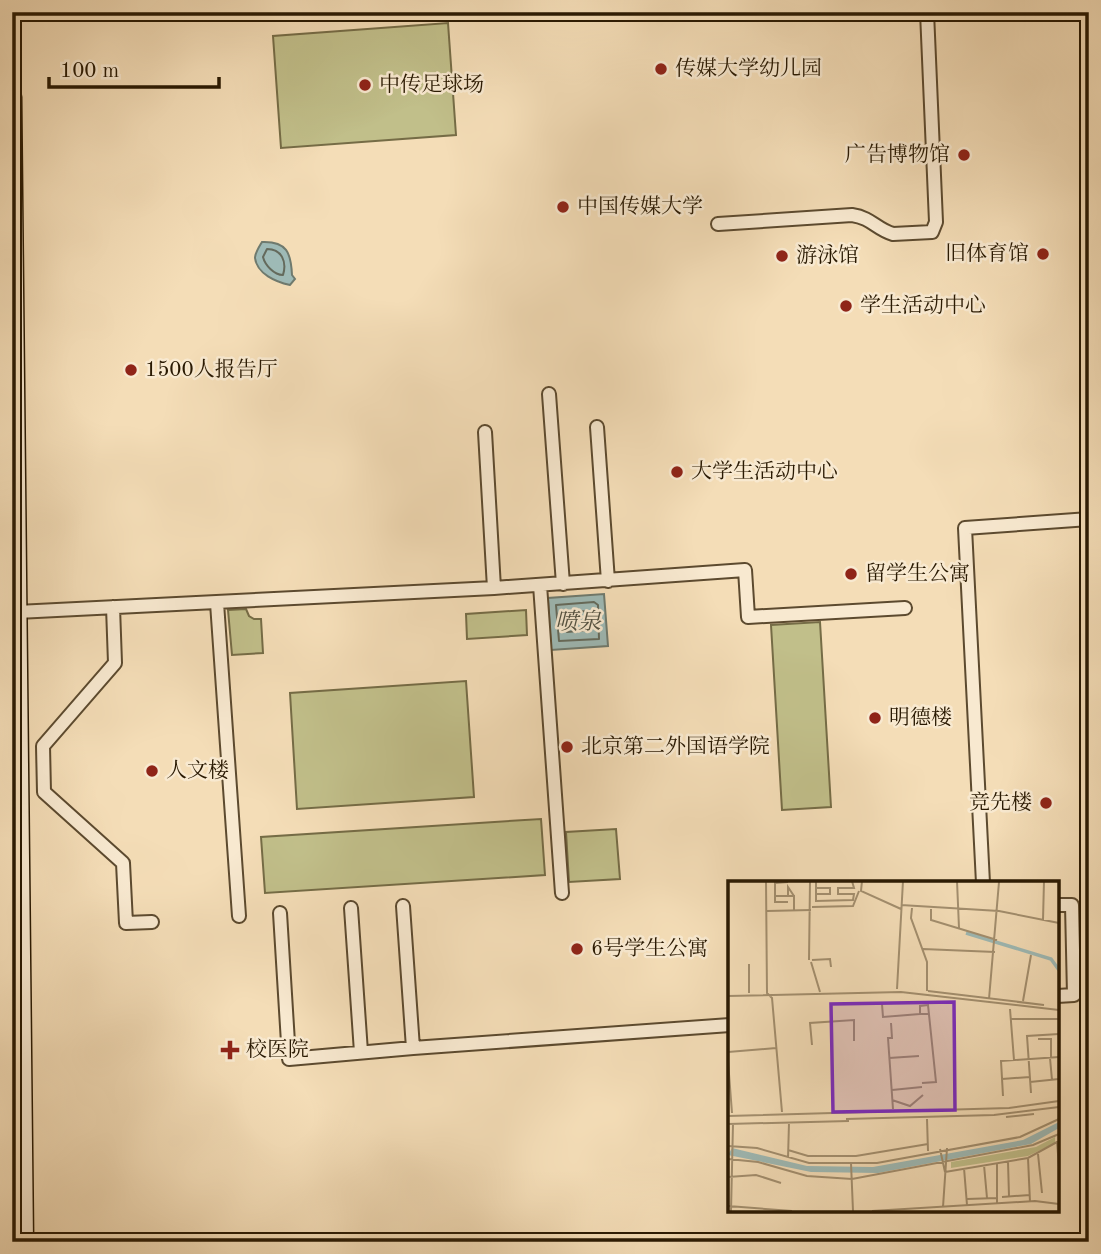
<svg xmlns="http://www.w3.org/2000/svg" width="1101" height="1254" viewBox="0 0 1101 1254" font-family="'Old Standard TT','Noto Serif SC',serif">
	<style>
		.green { fill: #c1bf8a; stroke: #756c46; stroke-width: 2 }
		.water { fill: #9ebab6; stroke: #6f7a6e; stroke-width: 2 }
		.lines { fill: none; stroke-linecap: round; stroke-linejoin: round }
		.shore { stroke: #646a5c; stroke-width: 2 }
		.minor-casing { stroke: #5c4a2f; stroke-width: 16 }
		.secondary-casing { stroke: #291902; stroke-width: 21 }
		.minor { stroke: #f8e9d0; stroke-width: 12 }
		.secondary { stroke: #f8e9d0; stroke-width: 18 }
		.poi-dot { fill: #8f2418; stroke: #f8e9d0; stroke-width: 2.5 }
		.labels { text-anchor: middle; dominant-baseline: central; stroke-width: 5; stroke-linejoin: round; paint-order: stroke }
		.poi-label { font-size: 21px; fill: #291902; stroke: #f8e9d0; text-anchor: start }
		.water-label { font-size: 23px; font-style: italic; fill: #525141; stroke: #f8e9d0 }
		.inset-river { fill: none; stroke: #9ebab6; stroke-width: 3.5 }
		.inset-road { fill: none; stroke: #a38f6f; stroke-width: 2 }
		.view { fill: #7b2cbf; fill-opacity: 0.15; stroke: #7b2cbf; stroke-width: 3.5 }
		.inset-edge { fill: none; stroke: #291902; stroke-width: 3.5 }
	</style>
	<rect width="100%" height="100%" fill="#f4ddb7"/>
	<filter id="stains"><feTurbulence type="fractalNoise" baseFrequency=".00286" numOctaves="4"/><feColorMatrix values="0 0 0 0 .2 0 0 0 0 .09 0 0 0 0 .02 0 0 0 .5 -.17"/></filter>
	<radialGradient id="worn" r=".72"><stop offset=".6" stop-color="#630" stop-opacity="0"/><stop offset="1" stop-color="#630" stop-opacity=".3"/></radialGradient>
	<path class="green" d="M 448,23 L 456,135 L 281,148 L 273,36 Z
		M 246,609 L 249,616 L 254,619 L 261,619 L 263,653 L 232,655 L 228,610 Z
		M 526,610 L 527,635 L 467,639 L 466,614 Z
		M 820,622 L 831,807 L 782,810 L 771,625 Z
		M 466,681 L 474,797 L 297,809 L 290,693 Z
		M 541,819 L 545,875 L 265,893 L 261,837 Z
		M 616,829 L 620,879 L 569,882 L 566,832 Z"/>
	<path class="water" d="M 262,242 C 287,241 291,253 292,275 L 295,279 L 290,285 C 276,282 257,274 255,258 C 255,253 259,247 262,242 Z
		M 604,594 L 608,646 L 551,650 L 548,598 Z"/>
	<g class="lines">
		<path class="shore" d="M 267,249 C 282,249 287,262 283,275 C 274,275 265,265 263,257 Z
			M 594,602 L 598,605 L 599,639 L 559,641 L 556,605 Z
			M 586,611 L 590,614 L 590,630 L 567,632 L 566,613 Z"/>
		<g class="minor-casing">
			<path id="minor" d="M 718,224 L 852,215 C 872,218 876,229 893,234 L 932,232 L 936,222 L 927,12
				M 549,394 L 563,584
				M 597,427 L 608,581
				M 485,432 L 494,588
				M 540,585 L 562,893
				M 217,603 L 239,916
				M 113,607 L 115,663 L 43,746 L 44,792 L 123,863 L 126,923 L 152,922
				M 17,612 L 494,588 L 745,570 L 748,617 L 905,608
				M 983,883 L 965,528 L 1089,519
				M 1057,905 L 1072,905 L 1074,995 L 1057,996
				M 403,906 L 413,1048
				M 351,908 L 361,1052
				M 280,913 L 289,1059 L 413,1048 L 730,1025"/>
		</g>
		<g class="secondary-casing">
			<path id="secondary" d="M 12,97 L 24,1242"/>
		</g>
		<use href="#minor" class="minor"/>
		<use href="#secondary" class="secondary"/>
	</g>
	<g class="poi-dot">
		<circle cx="661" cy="69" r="7"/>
		<circle cx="365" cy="85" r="7"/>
		<circle cx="964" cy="155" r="7"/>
		<circle cx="563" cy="207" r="7"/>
		<circle cx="1043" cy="254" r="7"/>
		<circle cx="782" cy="256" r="7"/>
		<circle cx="846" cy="306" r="7"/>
		<circle cx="131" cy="370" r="7"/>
		<circle cx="677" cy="472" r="7"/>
		<circle cx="851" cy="574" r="7"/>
		<circle cx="875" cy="718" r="7"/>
		<circle cx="567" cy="747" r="7"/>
		<circle cx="152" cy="771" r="7"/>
		<circle cx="1046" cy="803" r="7"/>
		<circle cx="577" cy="949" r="7"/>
		<path d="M226.5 1039.5h7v7h7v7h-7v7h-7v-7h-7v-7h7z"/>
	</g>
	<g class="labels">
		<g class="poi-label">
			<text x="675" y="69">传媒大学幼儿园</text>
			<text x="379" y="85">中传足球场</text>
			<text x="950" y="155" text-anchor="end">广告博物馆</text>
			<text x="577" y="207">中国传媒大学</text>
			<text x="1029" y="254" text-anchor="end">旧体育馆</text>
			<text x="796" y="256">游泳馆</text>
			<text x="860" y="306">学生活动中心</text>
			<text x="145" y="370">1500人报告厅</text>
			<text x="691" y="472">大学生活动中心</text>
			<text x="865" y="574">留学生公寓</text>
			<text x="889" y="718">明德楼</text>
			<text x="581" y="747">北京第二外国语学院</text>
			<text x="166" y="771">人文楼</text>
			<text x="1032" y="803" text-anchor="end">竞先楼</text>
			<text x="591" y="949">6号学生公寓</text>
			<text x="246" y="1050">校医院</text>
		</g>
		<g class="water-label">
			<text x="578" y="622">喷泉</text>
		</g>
	</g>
	<g transform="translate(728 881)">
		<rect width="331" height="331" fill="#f4ddb7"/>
		<path d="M 327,256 L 327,262 L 300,275 L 223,287 L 223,281 L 308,266 Z" fill="#c1bf8a"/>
		<path d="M 331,241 L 331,247 L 303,263 L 150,292 L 83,291 L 0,274 L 4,267 L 79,285 L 145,286 L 295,259 Z" fill="#9ebab6"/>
		<path class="inset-river" d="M 238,52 L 323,78 L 331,89"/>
		<path class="inset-road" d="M 38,0 L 39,112 L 44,117 L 54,231M 88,0 L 88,20 L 125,19 L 126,13 L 110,13 L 110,7 L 126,7 L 124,0M 134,0 L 133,10 L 173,28M 229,0 L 231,47M 88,7 L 102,7 L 102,13 L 88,13M 47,15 L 47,2 L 60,1M 60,15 L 47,15 L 47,21 L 60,21M 66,15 L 60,6 L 60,15 L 66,15 L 66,29M 173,24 L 271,30 L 331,42M 84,26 L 125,25 L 131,10M 184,27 L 183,37 L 199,81 L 199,110M 203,28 L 203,39 L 269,59M 39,30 L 83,29M 315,39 L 316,0M 195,68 L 267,71M 81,79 L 82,0M 84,79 L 102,78 L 103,86M 83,81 L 92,111M 21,83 L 21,112M 169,108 L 175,0M 200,110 L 316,124M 0,115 L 173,111 L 331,129M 261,118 L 271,1M 295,120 L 303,74M 154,123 L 155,136 L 192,133M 282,128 L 286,179M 283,138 L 331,138M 163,142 L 164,157 L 160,157 L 165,228M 310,158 L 323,158 L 323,177M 84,164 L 82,142 L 126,139 L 126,160M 0,171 L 48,167M 161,177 L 191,175M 322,177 L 324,199M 0,180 L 4,232M 274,198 L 302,196M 302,201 L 331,198M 194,202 L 208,201 L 200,124 L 192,125 L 192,133 L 201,133M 164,209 L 194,206M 303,212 L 299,155 L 331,153M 275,215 L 273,180 L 331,176M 164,219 L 182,225 L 195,214M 0,235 L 281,227 L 331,220M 278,236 L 306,233M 118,238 L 266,234 L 331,226M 199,238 L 200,270M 0,243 L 121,240M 329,260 L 331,286M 0,265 L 29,267 L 81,282 L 149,282 L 292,256 L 331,238M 212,268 L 217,291M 60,269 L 80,275 L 128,275 L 200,263M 310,273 L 314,312M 60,277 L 61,242M 300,277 L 302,321M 0,278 L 30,281 L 79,295 L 124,298 L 305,264 L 331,253M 280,281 L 281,315M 123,282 L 125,330M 256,284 L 259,317M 236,287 L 239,324M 217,291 L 300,277 L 329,261M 0,296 L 28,294 L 53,302M 274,316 L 302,314M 239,318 L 269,317M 269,323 L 269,283M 0,325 L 64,330M 215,326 L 219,267M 3,330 L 5,243M 144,330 L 307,320 L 331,323"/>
		<path class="view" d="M 226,121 L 227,229 L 105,231 L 103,123 Z"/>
		<rect width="331" height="331" class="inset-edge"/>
	</g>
	<rect width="1101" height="1254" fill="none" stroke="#f4ddb7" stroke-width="42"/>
	<rect x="14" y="14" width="1073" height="1226" fill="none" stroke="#291902" stroke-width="3.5"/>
	<rect x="21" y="21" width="1059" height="1212" fill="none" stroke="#291902" stroke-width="2"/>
	<path d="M49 77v10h170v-10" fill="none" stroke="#291902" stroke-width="3.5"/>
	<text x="60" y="77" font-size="21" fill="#291902" stroke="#f8e9d0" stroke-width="5" paint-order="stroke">100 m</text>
	<rect width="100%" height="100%" filter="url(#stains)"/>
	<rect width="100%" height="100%" fill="url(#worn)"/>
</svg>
